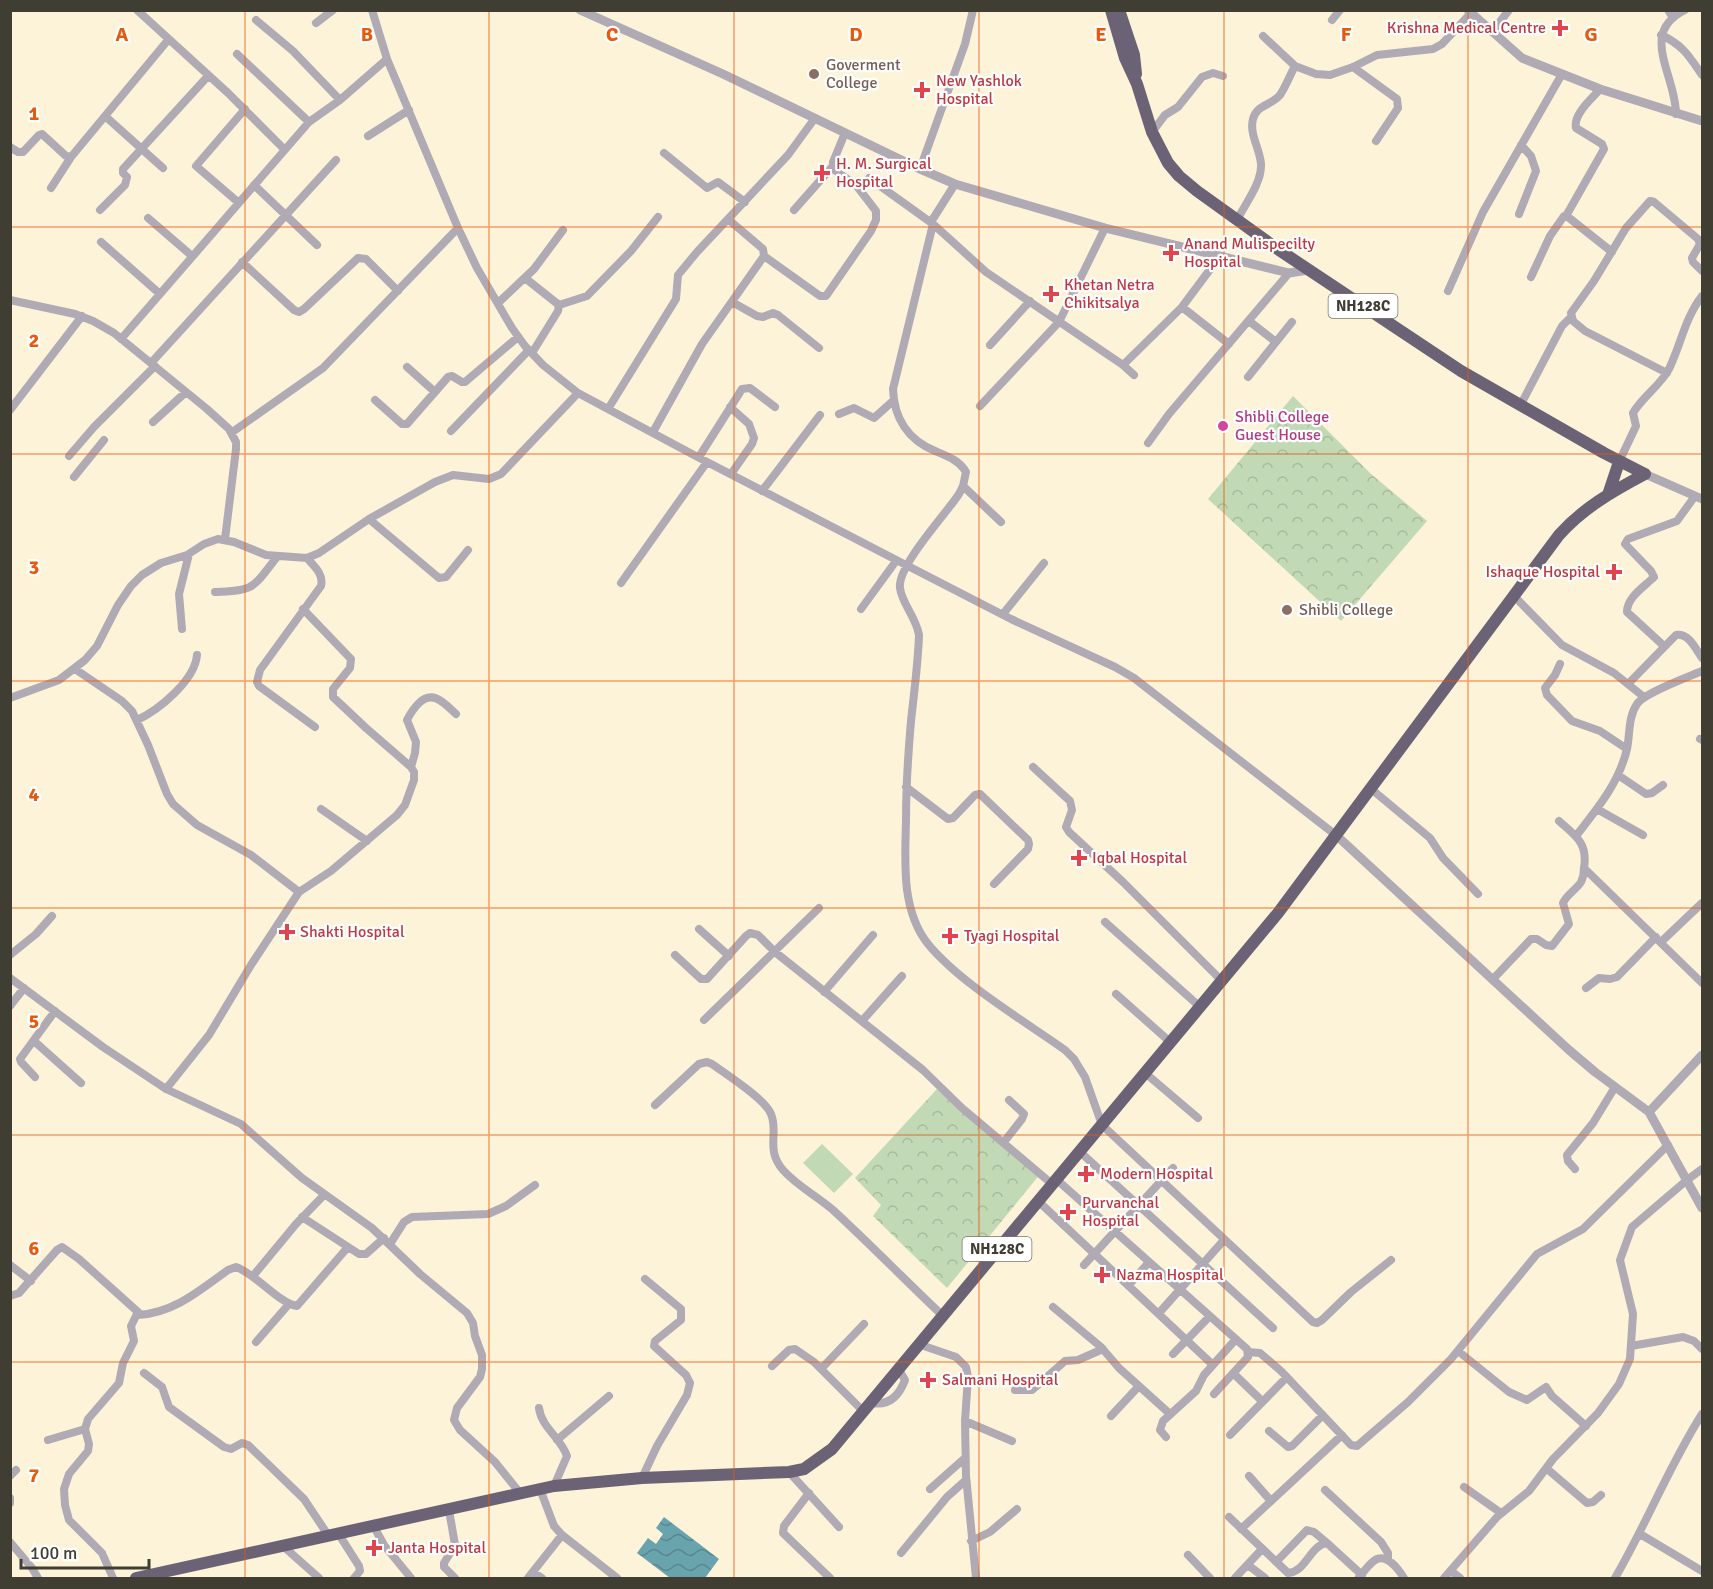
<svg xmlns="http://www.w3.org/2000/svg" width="1713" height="1589" viewBox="0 0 1713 1589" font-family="Signika,sans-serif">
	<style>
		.park { fill: url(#park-crowns) }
		.garden { fill: #c2d9b6 }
		.water { fill: url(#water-waves) }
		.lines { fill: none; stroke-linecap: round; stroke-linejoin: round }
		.minor { stroke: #afaab4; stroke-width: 8 }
		.tertiary { stroke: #afaab4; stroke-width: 9 }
		.trunk { stroke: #6c6276; stroke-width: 12 }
		.grid { fill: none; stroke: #e8590c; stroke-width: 1.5; stroke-opacity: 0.55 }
		.health-dot { fill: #e0444e; stroke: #fff; stroke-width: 2 }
		.education-dot { fill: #8d6e63; stroke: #fff; stroke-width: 2 }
		.hotel-dot { fill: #d1479c; stroke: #fff; stroke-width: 2 }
		.labels { text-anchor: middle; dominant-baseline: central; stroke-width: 4.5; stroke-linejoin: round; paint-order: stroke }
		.shield { fill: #fff; stroke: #797770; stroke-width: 1.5 }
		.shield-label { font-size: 15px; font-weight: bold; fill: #403d32 }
		.health-label { font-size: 16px; fill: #be3a42; stroke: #fff; text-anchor: start }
		.education-label { font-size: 16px; fill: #785e54; stroke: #fff; text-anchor: start }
		.hotel-label { font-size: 16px; fill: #b23c85; stroke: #fff; text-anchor: start }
		.grid-label { font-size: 20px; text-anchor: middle; font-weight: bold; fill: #e8590c; stroke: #fff; stroke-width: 4.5; stroke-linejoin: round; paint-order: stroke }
	</style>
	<defs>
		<pattern id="park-crowns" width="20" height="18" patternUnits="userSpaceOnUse" patternTransform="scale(1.5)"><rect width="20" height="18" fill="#c2d9b6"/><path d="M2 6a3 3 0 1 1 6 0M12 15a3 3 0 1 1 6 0" fill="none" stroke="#a8bb9d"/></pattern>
		<pattern id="water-waves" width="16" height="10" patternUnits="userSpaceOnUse" patternTransform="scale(1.5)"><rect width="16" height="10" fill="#69a4ae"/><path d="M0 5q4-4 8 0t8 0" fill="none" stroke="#58878e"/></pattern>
	</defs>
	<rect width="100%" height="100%" fill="#fcf3d9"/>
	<path class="park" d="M 1293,396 L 1370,473 L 1427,521 L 1341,621 L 1208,499 Z
		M 937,1089 L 1041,1173 L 947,1288 L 873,1216 L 881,1205 L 855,1178 Z"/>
	<path class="garden" d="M 822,1144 L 853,1174 L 834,1193 L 803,1163 Z"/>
	<path class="water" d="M 664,1517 L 719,1559 L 705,1578 L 670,1578 L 637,1553 L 648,1538 L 656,1544 L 663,1534 L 656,1528 Z"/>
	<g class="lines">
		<path class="minor" d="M 137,10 L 228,93 L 284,149
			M 372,10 L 387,59 L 458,228 L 477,268 L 512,328 L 525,346 L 543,365 L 578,393 L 707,462 L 906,565 L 1011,619 L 1115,667 L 1134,678 L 1337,836
			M 1668,10 L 1673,18
			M 256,20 L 293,51 L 340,100
			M 1332,20 L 1340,10
			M 316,23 L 333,10
			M 1492,32 L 1509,10
			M 1661,35 C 1683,45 1689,56 1702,75
			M 1263,36 L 1295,66 L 1316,74 L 1330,75 L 1353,67 L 1377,55 L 1433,49 L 1442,44 L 1471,13
			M 237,54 L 309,122
			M 1353,67 L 1397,99 L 1398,108 L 1376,141
			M 1676,114 C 1676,75 1638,33 1685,10
			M 1152,132 L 1165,115 L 1178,107 L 1202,77 L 1213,73 L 1223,76
			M 368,136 L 409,110
			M 10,147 L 18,152 L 23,152 L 39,135 L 42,134 L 66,156 L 71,157 L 105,116
			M 664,153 L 707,188 L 718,182 L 745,202
			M 163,168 L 105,116 L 168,40
			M 920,169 L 965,44 L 973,10
			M 869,178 L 933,224 L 986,272 L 1123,365
			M 955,184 L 931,222 L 933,224 L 893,389 C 894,418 908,440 935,451 C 947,456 959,460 966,472 L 963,486 L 959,494 C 946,514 897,566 900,588 C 902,604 916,617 919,635 C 918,664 914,693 911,721 C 908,755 906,788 906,821 C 905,862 901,910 928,944 C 960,983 1023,1020 1065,1050 L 1074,1059 L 1085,1077 L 1102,1125 L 1313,1322 L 1317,1323 L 1322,1320 L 1351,1292 L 1391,1260
			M 254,185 L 317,245
			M 51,188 L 71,157
			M 239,203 L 196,166 L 245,109
			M 100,210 L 125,185 L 127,177 L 123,173 L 123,169 L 208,76
			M 794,210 L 833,166
			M 1519,214 L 1536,171 L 1531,156 L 1521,145
			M 1566,216 L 1604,149 L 1602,144 L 1576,128 C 1573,114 1592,99 1600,89
			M 148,218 L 192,256
			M 1237,220 C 1245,204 1262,183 1261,164 C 1260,149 1249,134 1253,119 C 1257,104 1271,106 1280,95 C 1286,86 1290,75 1295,66
			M 101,242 L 160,294
			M 764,256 L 820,296 L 826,296 L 871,231 L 876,220 L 876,211 L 856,185 L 833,169 L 833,162 L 845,133
			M 242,262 L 294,310 L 299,312 L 304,309 L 358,258 L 366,259 L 398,291
			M 1531,277 L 1550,236 L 1564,216 L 1568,217 L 1612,252
			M 525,278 L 559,305 L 558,311 L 532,353
			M 1448,291 L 1483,212 L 1562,74
			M 10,300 L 75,314 L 93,321 L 114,333 L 207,409 L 229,429 L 236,442 L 236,449 L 225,539
			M 732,302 L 757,316 L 763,317 L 773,313 L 778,315 L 819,348
			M 498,303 L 534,269 L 563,230
			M 559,305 L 587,296 L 631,251 L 658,217
			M 1182,307 L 1229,344
			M 121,339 L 309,122 L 340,100 L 387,59
			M 1276,342 L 1292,322
			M 990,345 L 1030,301
			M 151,363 L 336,160
			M 407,367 L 435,392
			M 1667,373 L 1585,331 L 1573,321 L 1571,313 L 1594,281 L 1626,228 L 1650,201 L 1654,202 L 1698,239 L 1700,244 L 1692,258 L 1693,262 L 1702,271
			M 1134,375 L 1123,365 L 1182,307 L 1220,256
			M 1248,377 L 1276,342 L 1249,321
			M 375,400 L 402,424 L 407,424 L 448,377 L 452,376 L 462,382 L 465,382 L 518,337
			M 980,406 L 1059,322 L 1105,228
			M 1520,406 L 1562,326 L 1571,317
			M 730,407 L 749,424 L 754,438 L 752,444 L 731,474
			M 608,409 L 676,299 L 678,275 L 697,252 L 788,155 L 815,118
			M 10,410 L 82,316
			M 839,414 L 854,408 L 874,418 L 894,400
			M 153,422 L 186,392
			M 451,431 L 529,350
			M 653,432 L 702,344 L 764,256 L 763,249 L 729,220
			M 231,433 L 323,368 L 458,228
			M 1148,443 L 1169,414 L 1289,273
			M 69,456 L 94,427 L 155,366
			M 699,457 L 742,389 L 750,388 L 775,407
			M 1619,462 L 1636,426 L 1633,413 C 1642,397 1660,386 1669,369 C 1681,344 1685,318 1702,296
			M 74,477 L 104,440
			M 963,486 L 1001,522
			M 762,491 L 820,415
			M 369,519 L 439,578 L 446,577 L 468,550
			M 307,558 C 314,566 324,574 321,586 L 260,670 L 257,682 L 259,686 L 315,727
			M 621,583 L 707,462
			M 215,592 C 256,591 253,587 277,557
			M 1514,596 L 1562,645 L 1614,673 L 1644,697
			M 861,609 L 896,561
			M 1003,614 L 1044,563
			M 182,629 L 179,594 L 189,554
			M 1664,646 L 1627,612 C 1627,597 1644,587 1654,577 L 1651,571 L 1625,544 L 1628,539 L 1677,521 L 1695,496
			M 1560,664 L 1555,675 L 1545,688 L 1547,695 L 1572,721 L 1600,731 L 1627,749
			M 75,669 L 122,701 L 132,711 L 148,745 L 167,794 L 173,804 L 197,825 L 251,855 L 299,892
			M 1628,684 L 1676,635 C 1689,633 1695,648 1702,658
			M 10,698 L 59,680 L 85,660 L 97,646 L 118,605 L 131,586 L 142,575 L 161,563 L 187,555 L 204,544 L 218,539 L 234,542 L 266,555 L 307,558 L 319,553 L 369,519 L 435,482 L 453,475 L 489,479 L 501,474 L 578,393
			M 137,720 C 159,710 195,680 197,655
			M 1700,739 L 1702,740
			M 411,767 L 415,753 L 416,742 L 407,720 C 410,714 414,708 419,703 C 433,689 445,704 456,714
			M 1033,767 L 1070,801 L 1072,810 L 1066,827 L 1069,832 L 1123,882 L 1221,980
			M 1618,775 L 1646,794 L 1652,793 L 1663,785
			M 906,787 L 948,819 L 953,818 L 975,795 L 980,794 L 1028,840 L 1029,844 L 1028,849 L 994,884
			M 1370,788 L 1430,838 L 1443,858 L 1478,894
			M 321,809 L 367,841
			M 1597,809 L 1643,835
			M 1576,836 C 1597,809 1619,783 1627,749 C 1630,735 1628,717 1637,704 C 1644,693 1688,677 1702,671
			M 1584,868 L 1702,983
			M 1105,922 L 1199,1006
			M 699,929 L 729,956
			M 1661,942 L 1702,903
			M 10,955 L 36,934 L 52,916
			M 675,955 L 701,979 L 707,979 L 746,936 L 750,933 L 758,935 L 775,952 L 923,1070 L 962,1108 L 1052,1184
			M 10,978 L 103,1047 L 166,1089 L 241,1124 L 302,1178 L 372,1228 L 420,1274 L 467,1313 L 473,1323 L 475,1336 L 482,1355 L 482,1369 L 480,1377 L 457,1408 L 454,1420 L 460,1430 L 495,1462 L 520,1493
			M 1494,978 L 1531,939 L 1537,939 L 1546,945 L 1552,946 L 1569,924 L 1563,903 C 1567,894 1576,890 1581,882 C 1583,878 1584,872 1584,868 C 1588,843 1576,836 1559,821
			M 1586,988 L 1599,978 L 1610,979 L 1617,977 L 1656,937
			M 824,992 L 873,935
			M 1116,994 L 1169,1041
			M 10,1006 L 24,988
			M 704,1020 L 819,908
			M 862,1021 L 902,976
			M 34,1041 L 81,1083
			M 1144,1072 L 1198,1118
			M 35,1077 L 21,1062 L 20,1059 L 55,1011
			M 166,1089 L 209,1035 L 251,965 L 299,892 L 331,871 L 397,815 L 405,805 L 414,780 L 414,772 L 411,767 L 366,728 L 333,697 L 333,689 L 350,668 L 351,659 L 303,609
			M 655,1105 L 699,1064 L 707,1062 L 712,1064 C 727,1075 765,1099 771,1114 C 779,1133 765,1149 783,1170 C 797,1186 817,1196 833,1210 C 870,1244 905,1280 942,1315
			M 1004,1142 L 1022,1119 L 1024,1114 L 1009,1100
			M 1079,1151 L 1273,1328
			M 1575,1169 L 1568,1161 L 1567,1155 L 1593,1123 L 1615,1087
			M 1056,1179 L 1247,1349 L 1248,1357 L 1214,1394
			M 1038,1201 L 1213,1365
			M 302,1217 L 359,1254 L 366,1254 L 384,1238
			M 390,1244 L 404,1222 L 412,1217 L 488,1214 L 506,1206 L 535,1185
			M 10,1265 L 31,1281
			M 1084,1265 L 1173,1168
			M 253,1276 L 296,1224 L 324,1195
			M 1129,1285 L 1149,1262
			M 10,1296 L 19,1293 L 57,1250 L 62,1247 L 79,1259 L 138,1312 L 131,1326 L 134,1341 L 123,1363 L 119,1383 L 88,1419 L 85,1429 L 89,1444 L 88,1451 L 69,1474 L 64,1489 L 65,1505 L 69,1520 L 102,1553 L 113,1578
			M 1053,1307 L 1101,1347 L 1119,1368 L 1170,1414
			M 1159,1313 L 1224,1240
			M 138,1315 C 174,1313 200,1290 228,1270 L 236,1267 C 256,1274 280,1304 297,1306 L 348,1247
			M 256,1342 L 289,1304
			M 918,1344 L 956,1357 L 966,1367 L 968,1377 L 965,1421 L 966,1476 L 976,1578
			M 1631,1346 L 1683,1337 L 1694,1341 L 1702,1349
			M 1458,1351 L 1509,1392 L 1527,1400 L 1546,1387 L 1552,1396 L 1586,1426
			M 1248,1352 L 1260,1353 L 1281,1371 L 1351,1445 L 1357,1446 L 1408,1402 L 1451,1359 L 1537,1254 L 1583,1229 L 1668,1145
			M 1173,1354 L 1210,1316
			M 772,1366 L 789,1350 L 795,1349 L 814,1362 L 864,1412
			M 821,1369 L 864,1324
			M 144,1373 L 162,1387 L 169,1407 L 224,1447 L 231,1449 L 242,1443 L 248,1445 L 304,1499 L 328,1535
			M 1233,1373 L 1262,1401
			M 1015,1390 L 1032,1390 L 1065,1361 L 1078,1360 L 1103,1349
			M 872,1403 C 889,1406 899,1396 905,1380 L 898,1368
			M 539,1408 C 541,1427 561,1438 567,1456 L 554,1486
			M 1111,1416 L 1139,1386
			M 965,1421 L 1012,1441
			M 1269,1431 L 1288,1447 L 1292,1446 L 1323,1415
			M 1230,1435 L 1287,1377
			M 1166,1437 L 1160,1430 L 1163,1421 L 1196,1391 L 1204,1375 L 1236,1339
			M 48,1440 L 85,1429
			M 557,1440 L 609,1396
			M 1546,1468 L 1587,1503 L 1593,1502 L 1601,1495
			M 789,1472 L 839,1527
			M 10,1476 L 16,1470
			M 1249,1476 L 1271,1501
			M 642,1478 L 657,1446 L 687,1395 L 690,1383 L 686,1375 L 654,1346 L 655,1341 L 681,1320 L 681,1309 L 645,1279
			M 1464,1487 L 1501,1513
			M 540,1489 L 554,1526 L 562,1535 L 617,1578
			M 930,1489 L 965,1458
			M 1325,1490 L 1381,1542 L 1388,1553 L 1388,1560
			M 809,1493 L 784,1526 L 783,1533 L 830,1578
			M 10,1498 L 10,1503
			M 449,1510 L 455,1545 L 444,1563 L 444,1567 L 455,1578
			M 1229,1517 L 1288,1573 C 1306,1572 1310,1545 1327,1543 L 1362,1575
			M 373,1525 L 384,1545 L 411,1578
			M 1241,1529 L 1342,1435
			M 338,1533 L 359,1566 L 360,1571 L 354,1578
			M 1640,1534 L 1702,1571
			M 971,1541 L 990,1532 L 1017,1509
			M 10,1542 L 32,1568 L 38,1578
			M 283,1546 L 319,1578
			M 901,1553 L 947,1497 L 966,1480
			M 1188,1555 L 1210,1578
			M 1276,1562 L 1307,1530 L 1314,1532 L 1327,1543
			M 1248,1565 L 1265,1578
			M 1451,1571 L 1460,1578
			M 533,1572 L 542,1578
			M 1359,1577 C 1364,1572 1370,1562 1377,1559 C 1388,1555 1399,1570 1404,1578
			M 528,1578 L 562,1535
			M 1235,1578 L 1262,1549
			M 1444,1578 L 1497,1517 L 1529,1491 L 1553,1459 L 1598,1413 L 1619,1384 L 1630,1359 L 1633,1314 L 1620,1260 L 1632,1227 L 1687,1180 L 1702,1169
			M 1615,1578 C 1646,1525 1669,1466 1702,1414"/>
		<path class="tertiary" d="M 580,10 L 723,74 L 920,169 L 955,184 L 1105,228 L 1289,273 L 1308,270
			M 1468,10 L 1522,58 L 1600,89 L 1702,121
			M 1645,474 L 1702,499
			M 1337,836 L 1569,1050 L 1595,1072 L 1649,1112 L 1702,1055
			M 1649,1112 L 1702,1208"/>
		<path class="trunk" d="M 1111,10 L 1125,58 L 1137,84 L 1152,132 L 1168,163 L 1179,176 L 1197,191 L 1279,250 L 1461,371 L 1604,453 L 1645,474
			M 1119,10 L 1134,55 L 1136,74
			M 1608,495 L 1619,462
			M 136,1578 L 554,1486 L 642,1478 L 789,1472 L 804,1469 L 832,1449 L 1278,913 L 1559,535 C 1583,508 1613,491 1645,474"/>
	</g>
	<path class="grid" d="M 245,10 L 245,1578M 489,10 L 489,1578M 734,10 L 734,1578M 979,10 L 979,1578M 1224,10 L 1224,1578M 1468,10 L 1468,1578M 10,227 L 1702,227M 10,454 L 1702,454M 10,681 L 1702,681M 10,908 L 1702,908M 10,1135 L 1702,1135M 10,1362 L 1702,1362"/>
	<g class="health-dot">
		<path d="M1557 19h6v6h6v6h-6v6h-6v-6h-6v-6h6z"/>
		<path d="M919 81h6v6h6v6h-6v6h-6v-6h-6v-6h6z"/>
		<path d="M819 164h6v6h6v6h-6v6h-6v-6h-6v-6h6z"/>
		<path d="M1168 244h6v6h6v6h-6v6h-6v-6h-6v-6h6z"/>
		<path d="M1048 285h6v6h6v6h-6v6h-6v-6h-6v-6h6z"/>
		<path d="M1611 563h6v6h6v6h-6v6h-6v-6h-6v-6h6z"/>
		<path d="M1076 849h6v6h6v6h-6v6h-6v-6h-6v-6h6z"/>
		<path d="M284 923h6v6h6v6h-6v6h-6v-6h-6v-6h6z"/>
		<path d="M947 927h6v6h6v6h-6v6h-6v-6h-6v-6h6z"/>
		<path d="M1083 1165h6v6h6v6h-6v6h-6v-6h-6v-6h6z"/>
		<path d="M1065 1203h6v6h6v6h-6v6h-6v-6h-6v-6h6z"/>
		<path d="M1099 1266h6v6h6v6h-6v6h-6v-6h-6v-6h6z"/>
		<path d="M925 1371h6v6h6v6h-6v6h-6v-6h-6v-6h6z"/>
		<path d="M371 1539h6v6h6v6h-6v6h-6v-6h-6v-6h6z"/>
	</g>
	<g class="education-dot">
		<circle cx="814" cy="74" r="6"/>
		<circle cx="1287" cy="610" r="6"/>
	</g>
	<circle class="hotel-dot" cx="1223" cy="426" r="6"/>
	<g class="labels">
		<g class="shield">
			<rect x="1328.5" y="294" width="69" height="24" rx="4.5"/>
			<rect x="962.5" y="1237" width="69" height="24" rx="4.5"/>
		</g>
		<g class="shield-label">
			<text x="1363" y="306">NH128C</text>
			<text x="997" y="1249">NH128C</text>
		</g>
		<g class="health-label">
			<text x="1546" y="28" text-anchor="end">Krishna Medical Centre</text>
			<text x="936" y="81">New Yashlok<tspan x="936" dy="18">Hospital</tspan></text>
			<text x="836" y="164">H. M. Surgical<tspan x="836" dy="18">Hospital</tspan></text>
			<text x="1184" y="244">Anand Mulispecilty<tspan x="1184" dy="18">Hospital</tspan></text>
			<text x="1064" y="285">Khetan Netra<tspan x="1064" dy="18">Chikitsalya</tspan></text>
			<text x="1600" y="572" text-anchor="end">Ishaque Hospital</text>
			<text x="1092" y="858">Iqbal Hospital</text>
			<text x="300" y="932">Shakti Hospital</text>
			<text x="964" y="936">Tyagi Hospital</text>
			<text x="1100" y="1174">Modern Hospital</text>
			<text x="1082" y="1203">Purvanchal<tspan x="1082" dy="18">Hospital</tspan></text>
			<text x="1116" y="1275">Nazma Hospital</text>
			<text x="942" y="1380">Salmani Hospital</text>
			<text x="388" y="1548">Janta Hospital</text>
		</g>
		<g class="education-label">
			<text x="826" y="65">Goverment<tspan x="826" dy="18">College</tspan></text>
			<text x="1299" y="610">Shibli College</text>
		</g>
		<g class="hotel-label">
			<text x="1235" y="417">Shibli College<tspan x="1235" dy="18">Guest House</tspan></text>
		</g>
	</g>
	<g class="grid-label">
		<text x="122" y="41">A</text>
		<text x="367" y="41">B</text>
		<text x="612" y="41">C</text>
		<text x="856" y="41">D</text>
		<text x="1101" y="41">E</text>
		<text x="1346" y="41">F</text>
		<text x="1591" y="41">G</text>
		<text x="34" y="120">1</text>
		<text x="34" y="347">2</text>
		<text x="34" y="574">3</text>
		<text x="34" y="801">4</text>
		<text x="34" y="1028">5</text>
		<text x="34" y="1255">6</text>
		<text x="34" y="1482">7</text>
	</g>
	<rect width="1713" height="1589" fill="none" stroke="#403d32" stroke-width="24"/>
	<path d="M21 1559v9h128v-9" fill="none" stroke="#403d32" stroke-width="3"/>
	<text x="30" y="1559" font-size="18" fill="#403d32" stroke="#ffffff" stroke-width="4.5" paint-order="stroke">100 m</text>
</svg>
